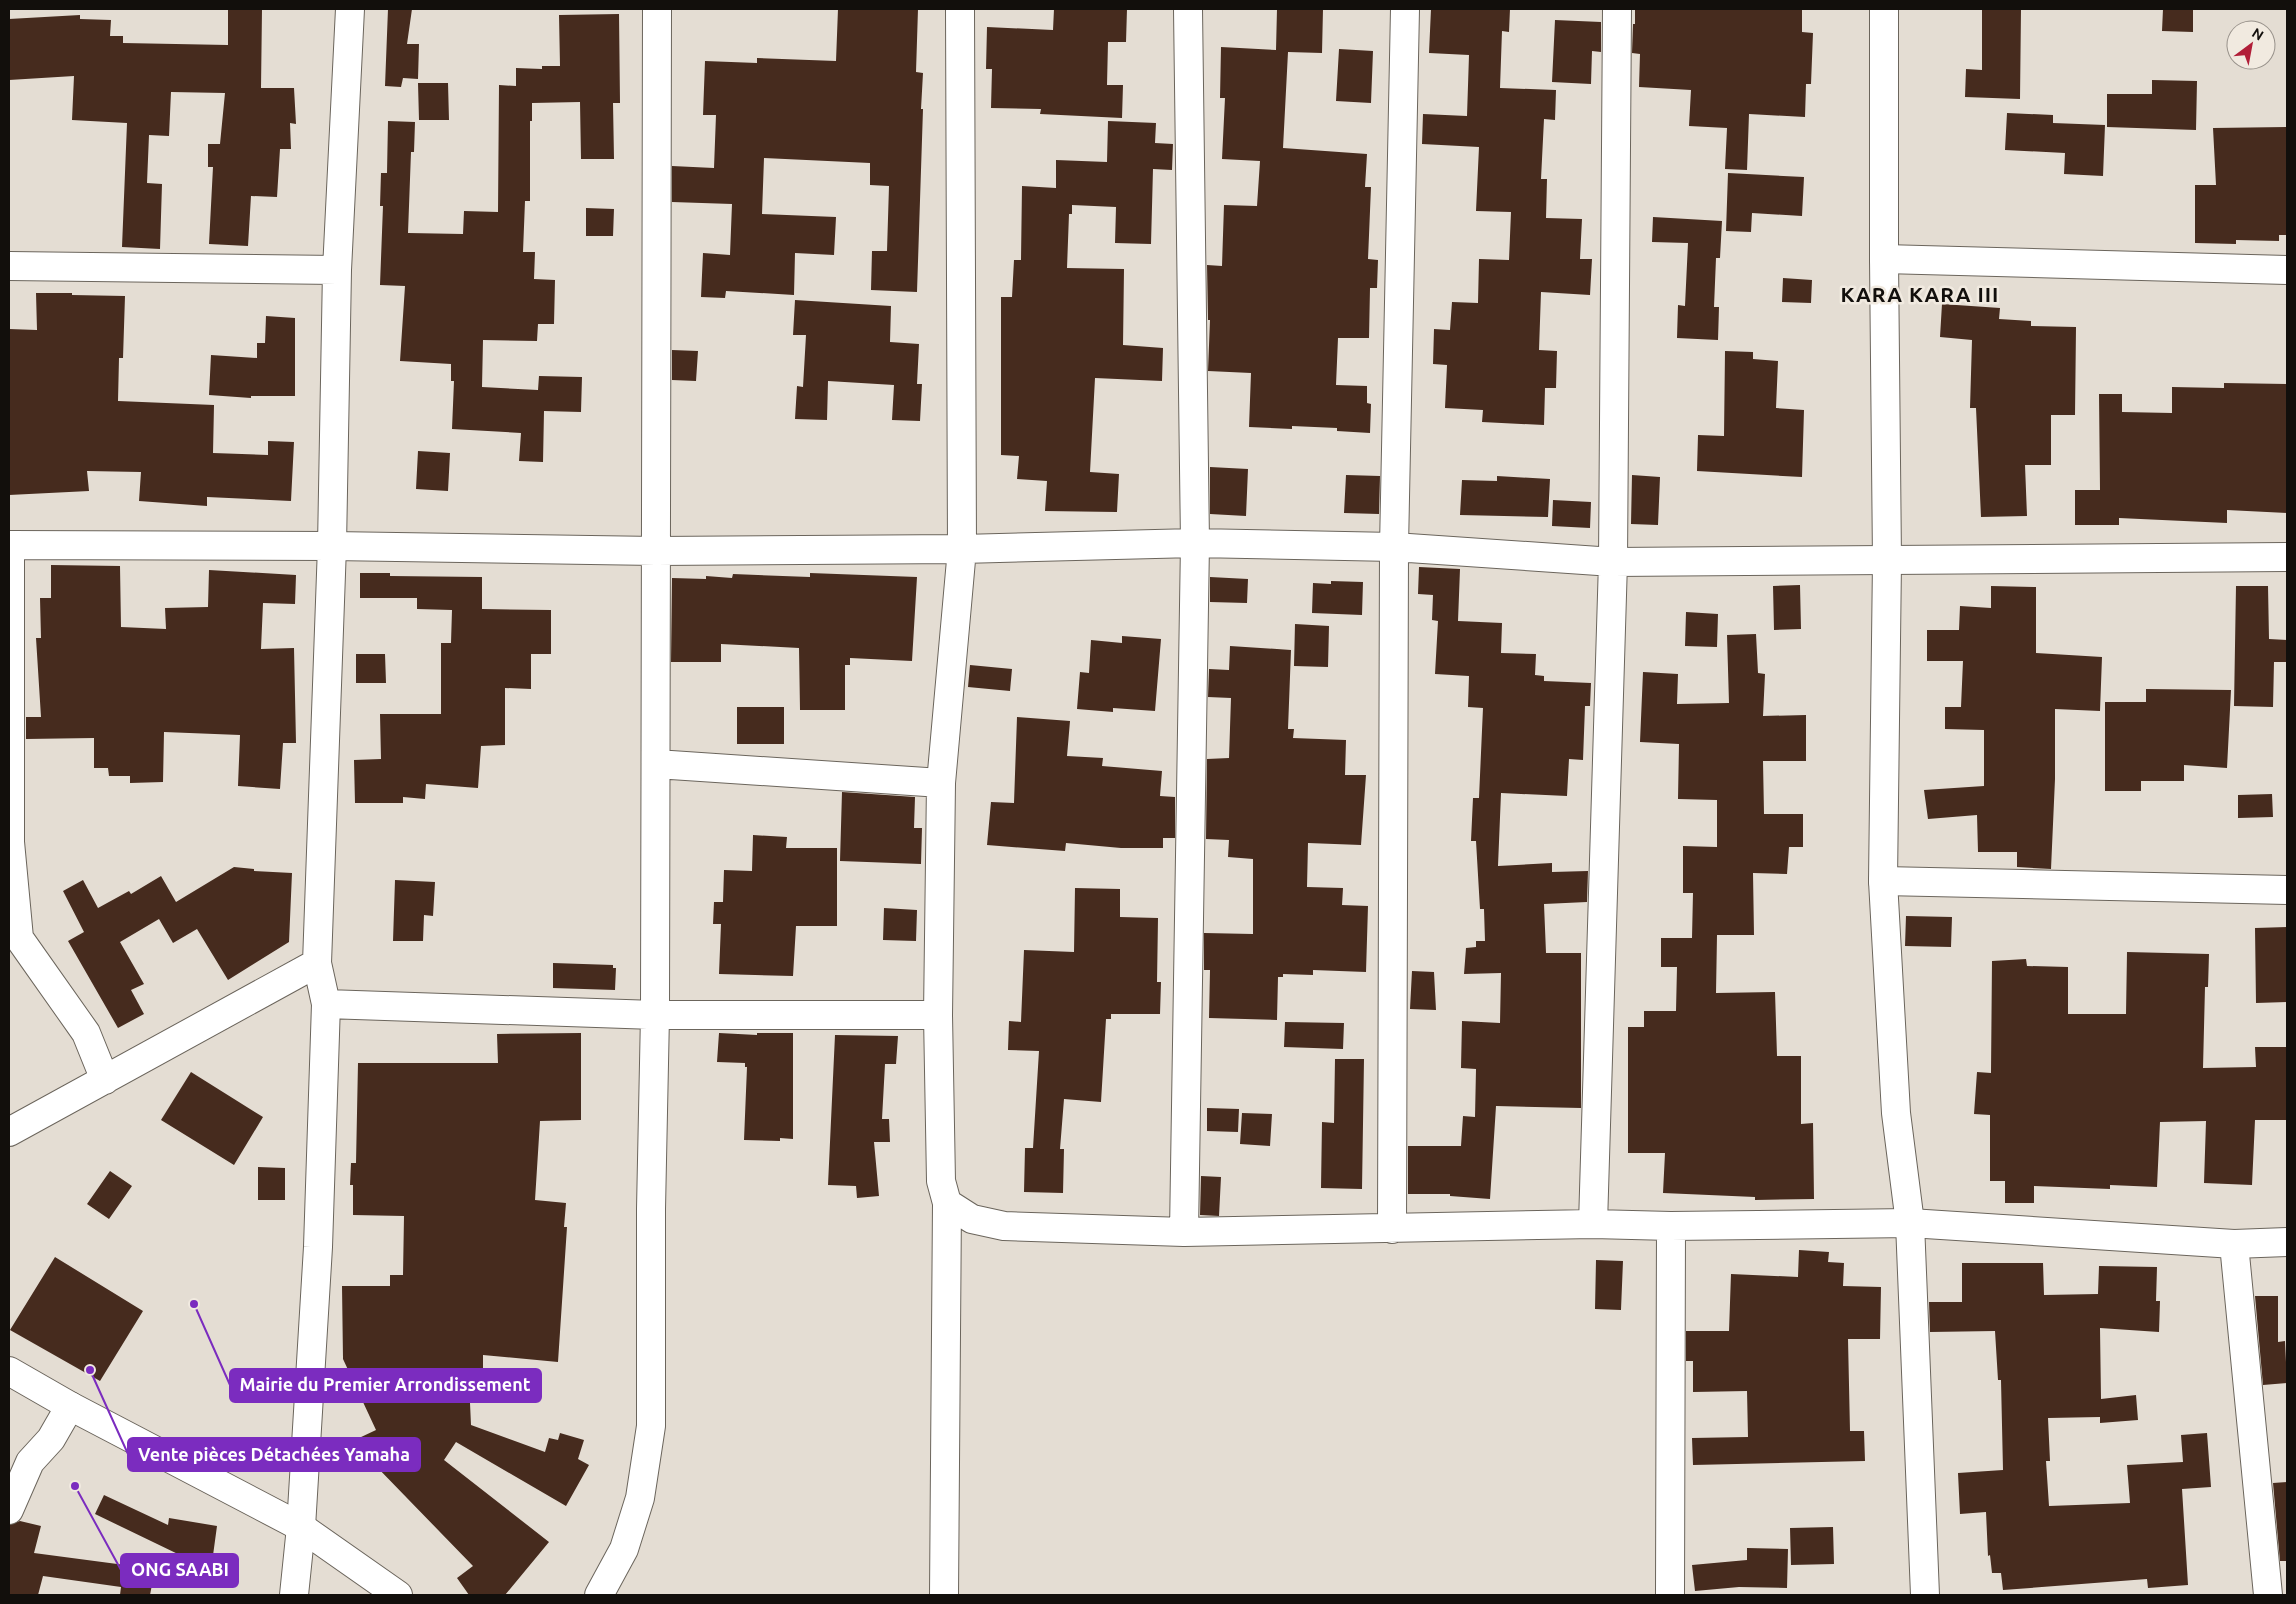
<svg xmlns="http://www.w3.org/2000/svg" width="2296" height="1604" viewBox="0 0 2296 1604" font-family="Ubuntu,sans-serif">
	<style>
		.building { fill: #462b1e }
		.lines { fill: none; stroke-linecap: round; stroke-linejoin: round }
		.minor-casing { stroke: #6b655c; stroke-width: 30 }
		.tertiary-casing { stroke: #6b655c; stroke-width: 30 }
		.minor { stroke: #fff; stroke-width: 28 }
		.tertiary { stroke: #fff; stroke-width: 28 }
		.labels { text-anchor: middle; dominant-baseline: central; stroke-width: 5; stroke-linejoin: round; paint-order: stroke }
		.district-label { font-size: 21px; font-weight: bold; letter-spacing: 1px; fill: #120f0c; stroke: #f1eae0 }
		.leader { fill: none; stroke: #7b2cbf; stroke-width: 2 }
		.callout-dot { fill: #7b2cbf; stroke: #f1eae0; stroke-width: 2 }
		.callout { fill: #7b2cbf; stroke: #7b2cbf; stroke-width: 2 }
		.callout-label { font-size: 18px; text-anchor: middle; font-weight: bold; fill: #fff }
	</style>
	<rect width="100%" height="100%" fill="#e4ddd3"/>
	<path class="building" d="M 228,9 L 262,9 L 261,88 L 294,88 L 296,124 L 290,123 L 291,149 L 280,149 L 277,197 L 251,196 L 248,246 L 209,244 L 213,167 L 208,167 L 208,144 L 220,144 L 225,93 L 171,92 L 169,136 L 149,135 L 147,183 L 162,184 L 160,249 L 122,247 L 127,123 L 72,120 L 74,76 L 9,80 L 9,19 L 80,15 L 80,19 L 111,20 L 110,36 L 123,36 L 123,43 L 228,45 Z
		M 388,9 L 412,9 L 407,44 L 419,44 L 418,79 L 403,78 L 401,87 L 385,86 Z
		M 838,9 L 918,9 L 916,72 L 923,73 L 921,109 L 923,109 L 917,292 L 871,290 L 872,251 L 887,251 L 889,186 L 870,185 L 870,163 L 764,158 L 762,214 L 836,217 L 834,255 L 795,253 L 794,295 L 726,291 L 725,298 L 701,297 L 703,253 L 730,255 L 732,204 L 672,202 L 672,166 L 714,168 L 716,115 L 703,115 L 705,61 L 757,63 L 757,58 L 836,61 Z
		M 1054,9 L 1127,9 L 1126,42 L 1108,42 L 1107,85 L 1123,85 L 1122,118 L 1040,114 L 1041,109 L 991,108 L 992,69 L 986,69 L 987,27 L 1053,30 Z
		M 1277,9 L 1323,9 L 1322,53 L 1288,52 L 1283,148 L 1367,154 L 1365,187 L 1371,187 L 1368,259 L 1378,260 L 1377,288 L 1370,288 L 1369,338 L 1338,338 L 1336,385 L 1367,386 L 1367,403 L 1371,404 L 1370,433 L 1337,431 L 1337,428 L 1292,426 L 1292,429 L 1249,427 L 1251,373 L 1208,371 L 1210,320 L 1208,320 L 1207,265 L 1222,266 L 1224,205 L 1257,206 L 1260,161 L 1222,159 L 1225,98 L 1220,98 L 1221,47 L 1276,50 Z
		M 1431,9 L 1510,9 L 1509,32 L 1502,31 L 1500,88 L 1556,90 L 1555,120 L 1544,119 L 1541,179 L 1547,179 L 1546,218 L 1582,219 L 1580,259 L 1592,259 L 1590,295 L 1541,292 L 1539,350 L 1557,351 L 1556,388 L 1545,388 L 1544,425 L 1482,422 L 1483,410 L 1445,408 L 1447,365 L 1433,364 L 1434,329 L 1450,330 L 1452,302 L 1478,303 L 1479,259 L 1509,260 L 1511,212 L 1476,211 L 1479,147 L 1422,144 L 1423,114 L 1467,116 L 1469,55 L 1429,53 Z
		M 1635,9 L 1802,9 L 1802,32 L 1813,33 L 1811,84 L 1806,84 L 1805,117 L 1749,114 L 1747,170 L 1725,169 L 1727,128 L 1689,126 L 1691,90 L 1639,87 L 1640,54 L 1632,53 L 1633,24 L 1635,24 Z
		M 1982,9 L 2021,9 L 2020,99 L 1965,97 L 1966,69 L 1982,70 Z
		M 2163,9 L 2193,9 L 2193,32 L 2162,31 Z
		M 619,14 L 620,103 L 613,103 L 614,159 L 581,159 L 580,102 L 532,103 L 532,121 L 530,121 L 530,201 L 525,201 L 523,252 L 535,252 L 534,279 L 555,280 L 554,324 L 538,324 L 537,341 L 483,340 L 482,387 L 538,390 L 539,376 L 582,377 L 581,412 L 544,411 L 543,462 L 519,461 L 521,433 L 452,429 L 454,381 L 451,381 L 451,364 L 400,361 L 405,286 L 380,285 L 383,206 L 380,206 L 381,173 L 387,173 L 388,121 L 415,122 L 414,152 L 411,152 L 408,233 L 463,234 L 464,211 L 498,212 L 499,85 L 516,86 L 516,68 L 542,69 L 542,66 L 560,66 L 559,15 Z
		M 1555,20 L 1601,22 L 1601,52 L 1592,51 L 1591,84 L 1552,82 Z
		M 1339,49 L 1373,51 L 1371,103 L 1336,101 Z
		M 2152,80 L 2197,81 L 2196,130 L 2107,127 L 2107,94 L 2152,94 Z
		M 418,83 L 448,83 L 449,120 L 419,120 Z
		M 2007,113 L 2053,115 L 2053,123 L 2105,125 L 2103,176 L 2064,174 L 2065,153 L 2005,150 Z
		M 1108,121 L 1156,123 L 1155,143 L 1173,144 L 1172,170 L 1153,169 L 1151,244 L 1115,243 L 1116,207 L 1072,205 L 1072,214 L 1069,214 L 1067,268 L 1124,269 L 1123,345 L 1163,348 L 1162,381 L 1095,378 L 1090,472 L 1119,474 L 1117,512 L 1045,511 L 1047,481 L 1017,479 L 1019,456 L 1001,455 L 1001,297 L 1012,297 L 1014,260 L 1021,260 L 1022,186 L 1056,188 L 1056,160 L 1107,162 Z
		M 2287,127 L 2287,235 L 2279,235 L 2279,241 L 2236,240 L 2236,244 L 2195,243 L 2195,185 L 2216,185 L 2213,128 Z
		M 1728,173 L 1804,177 L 1802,216 L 1752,213 L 1751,232 L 1726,231 Z
		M 586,208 L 614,209 L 613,236 L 586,236 Z
		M 1653,217 L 1722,221 L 1720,258 L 1716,258 L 1714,307 L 1719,307 L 1718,340 L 1677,338 L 1678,305 L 1685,306 L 1688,243 L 1652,242 Z
		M 1783,278 L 1812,280 L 1811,303 L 1782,302 Z
		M 36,293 L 72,293 L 72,295 L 125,296 L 123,358 L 119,358 L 118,401 L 214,405 L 213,453 L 268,455 L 268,441 L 294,442 L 291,501 L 207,497 L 207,506 L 139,501 L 141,472 L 87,471 L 89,491 L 9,495 L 9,329 L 37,330 Z
		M 795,300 L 891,306 L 890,342 L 919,344 L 917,384 L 922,384 L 920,421 L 892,420 L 894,385 L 828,381 L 827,420 L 795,419 L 797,386 L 803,387 L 806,335 L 793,335 Z
		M 1942,304 L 2000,308 L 1999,319 L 2031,321 L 2031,326 L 2076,327 L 2075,415 L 2051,415 L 2051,465 L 2025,465 L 2027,516 L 1981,517 L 1976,408 L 1970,408 L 1972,340 L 1940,337 Z
		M 266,316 L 295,318 L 295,396 L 251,396 L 251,398 L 209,395 L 211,355 L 257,358 L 257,343 L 265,343 Z
		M 672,350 L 698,351 L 696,381 L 672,380 Z
		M 1725,351 L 1753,352 L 1753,359 L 1778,361 L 1776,408 L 1804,410 L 1802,477 L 1697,471 L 1698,435 L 1724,436 Z
		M 2224,383 L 2287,384 L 2287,513 L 2227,510 L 2227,523 L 2119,518 L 2119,525 L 2075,525 L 2075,490 L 2100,490 L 2099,394 L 2122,394 L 2122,412 L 2172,413 L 2172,387 L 2224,388 Z
		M 418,451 L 450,453 L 448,491 L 416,489 Z
		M 1210,467 L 1248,469 L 1246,516 L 1210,514 Z
		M 1346,475 L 1380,476 L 1379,514 L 1344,513 Z
		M 1632,475 L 1660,477 L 1658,525 L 1631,524 Z
		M 1497,476 L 1550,479 L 1548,517 L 1460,515 L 1462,480 L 1497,481 Z
		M 1553,500 L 1591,502 L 1590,528 L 1552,526 Z
		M 51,565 L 120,566 L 121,627 L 166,629 L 165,608 L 208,607 L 209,570 L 296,575 L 295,604 L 263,603 L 261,649 L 294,648 L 296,743 L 283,743 L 280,789 L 238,786 L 240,735 L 164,732 L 163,782 L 130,783 L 130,776 L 109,776 L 108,768 L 94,768 L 94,738 L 26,739 L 26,717 L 41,717 L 36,638 L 41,638 L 40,598 L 51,598 Z
		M 1419,567 L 1460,569 L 1458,621 L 1502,623 L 1501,653 L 1536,654 L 1535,675 L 1544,676 L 1544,681 L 1591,683 L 1590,706 L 1585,706 L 1583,760 L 1569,759 L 1567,796 L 1501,793 L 1498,866 L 1552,863 L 1552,872 L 1588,871 L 1587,902 L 1544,904 L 1546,953 L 1581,953 L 1581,1108 L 1496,1106 L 1490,1199 L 1450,1196 L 1450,1194 L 1408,1194 L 1408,1146 L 1461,1146 L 1463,1116 L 1475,1117 L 1476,1069 L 1461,1068 L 1462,1021 L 1500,1023 L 1501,973 L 1464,974 L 1466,948 L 1476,947 L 1476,941 L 1485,941 L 1484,909 L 1480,909 L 1476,841 L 1471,841 L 1473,798 L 1479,798 L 1483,708 L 1468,707 L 1469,676 L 1435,674 L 1438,621 L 1432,620 L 1433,595 L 1418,594 Z
		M 360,573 L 390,573 L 390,576 L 482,577 L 482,609 L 551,610 L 551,654 L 531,654 L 531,689 L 505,688 L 505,745 L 481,746 L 478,788 L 426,784 L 425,799 L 403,797 L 403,803 L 355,803 L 354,760 L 381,759 L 380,714 L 441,714 L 441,643 L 451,643 L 452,610 L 417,609 L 417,598 L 360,598 Z
		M 810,573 L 917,577 L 912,661 L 850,658 L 850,665 L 845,665 L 845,710 L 800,710 L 799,648 L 721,644 L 721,662 L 671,662 L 672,578 L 706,579 L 706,576 L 732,578 L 733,574 L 810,577 Z
		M 1210,577 L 1248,579 L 1247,603 L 1210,602 Z
		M 1331,581 L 1363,582 L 1362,615 L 1312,613 L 1313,583 L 1331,584 Z
		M 1800,585 L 1801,629 L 1774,630 L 1773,586 Z
		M 1991,586 L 2036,587 L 2036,653 L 2102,657 L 2100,711 L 2055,709 L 2055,779 L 2051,869 L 2017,867 L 2017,852 L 1978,852 L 1977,815 L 1928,819 L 1924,790 L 1984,786 L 1984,730 L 1945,729 L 1945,707 L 1961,707 L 1963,661 L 1927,661 L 1927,630 L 1959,630 L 1960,606 L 1991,608 Z
		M 2236,586 L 2268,586 L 2269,639 L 2287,640 L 2287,662 L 2274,662 L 2273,707 L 2234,706 Z
		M 1686,612 L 1718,614 L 1717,647 L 1685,646 Z
		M 1295,624 L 1329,626 L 1328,667 L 1294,666 Z
		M 1756,634 L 1758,673 L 1765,674 L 1763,716 L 1806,715 L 1806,761 L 1763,761 L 1764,814 L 1803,814 L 1803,847 L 1789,847 L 1787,874 L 1753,873 L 1754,935 L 1717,935 L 1716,993 L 1775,992 L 1777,1056 L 1801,1056 L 1801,1124 L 1813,1123 L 1814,1199 L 1755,1200 L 1755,1197 L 1663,1193 L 1665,1153 L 1628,1153 L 1628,1027 L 1644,1027 L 1644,1011 L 1676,1011 L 1677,967 L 1661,967 L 1661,938 L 1692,938 L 1693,893 L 1683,893 L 1683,846 L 1717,847 L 1717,800 L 1678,799 L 1679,744 L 1640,742 L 1643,672 L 1678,674 L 1677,704 L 1729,703 L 1727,635 Z
		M 1122,636 L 1161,639 L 1155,711 L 1113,708 L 1113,712 L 1077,709 L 1080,672 L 1089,673 L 1091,640 L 1122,643 Z
		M 1230,646 L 1291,650 L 1288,729 L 1294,729 L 1293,738 L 1346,740 L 1345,775 L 1366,775 L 1361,845 L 1308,843 L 1307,887 L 1343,888 L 1342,905 L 1368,906 L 1366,972 L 1313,970 L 1313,975 L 1283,974 L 1283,977 L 1278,977 L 1277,1020 L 1209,1018 L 1210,970 L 1204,970 L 1204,933 L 1253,934 L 1253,859 L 1228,857 L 1229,840 L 1206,839 L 1207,759 L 1229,758 L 1231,698 L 1208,697 L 1209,669 L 1229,670 Z
		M 356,654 L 385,654 L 386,683 L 356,683 Z
		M 970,665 L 1012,669 L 1010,691 L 968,687 Z
		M 2146,689 L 2231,690 L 2227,768 L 2184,765 L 2184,781 L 2141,781 L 2141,791 L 2105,791 L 2105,702 L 2146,702 Z
		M 737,707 L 784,707 L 784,744 L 737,744 Z
		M 1017,717 L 1070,721 L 1067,756 L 1103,758 L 1102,766 L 1162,771 L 1160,796 L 1175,797 L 1175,838 L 1163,838 L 1163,848 L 1121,848 L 1066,843 L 1065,851 L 987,845 L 991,802 L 1014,803 Z
		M 842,792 L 915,797 L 914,828 L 922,828 L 921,864 L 840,861 Z
		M 2272,794 L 2273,817 L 2238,818 L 2238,795 Z
		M 753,835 L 787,837 L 786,848 L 837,848 L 837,926 L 796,926 L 793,976 L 719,974 L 721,924 L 713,924 L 714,902 L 723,902 L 724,870 L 752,871 Z
		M 234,867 L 254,869 L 254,871 L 292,873 L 289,942 L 228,980 L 197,929 L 173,943 L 159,919 L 120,942 L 144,984 L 131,990 L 144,1014 L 118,1028 L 68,941 L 84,932 L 63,891 L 83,880 L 98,908 L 129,891 L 131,894 L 161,876 L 176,902 Z
		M 395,880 L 435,882 L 433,916 L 424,915 L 423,941 L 393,941 Z
		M 1075,888 L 1120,889 L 1120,917 L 1158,918 L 1157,982 L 1161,982 L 1160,1014 L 1111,1014 L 1111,1019 L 1106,1019 L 1101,1102 L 1064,1099 L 1060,1149 L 1064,1149 L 1063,1193 L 1024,1192 L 1025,1148 L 1033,1148 L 1039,1051 L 1008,1050 L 1009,1021 L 1021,1022 L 1024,950 L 1074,952 Z
		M 884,908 L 917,910 L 916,941 L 883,940 Z
		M 1906,916 L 1952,917 L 1951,947 L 1905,946 Z
		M 2287,927 L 2287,1002 L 2256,1003 L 2255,928 Z
		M 2127,952 L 2209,954 L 2208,987 L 2205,987 L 2203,1068 L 2256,1067 L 2255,1047 L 2287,1047 L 2287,1120 L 2255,1120 L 2252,1185 L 2204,1183 L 2206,1121 L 2160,1122 L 2157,1187 L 2110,1185 L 2110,1189 L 2034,1186 L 2034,1203 L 2005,1203 L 2005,1181 L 1990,1181 L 1990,1115 L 1974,1114 L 1977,1072 L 1991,1073 L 1992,961 L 2026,959 L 2027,966 L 2068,967 L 2068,1014 L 2126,1014 Z
		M 553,963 L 613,965 L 613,968 L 616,968 L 615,990 L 553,988 Z
		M 1412,971 L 1434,972 L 1436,1010 L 1410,1009 Z
		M 1285,1022 L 1344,1023 L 1343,1049 L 1284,1047 Z
		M 581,1033 L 581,1120 L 540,1121 L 535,1200 L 566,1203 L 564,1227 L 567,1227 L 558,1362 L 483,1355 L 483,1369 L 475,1369 L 470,1403 L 471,1425 L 545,1452 L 549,1438 L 558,1440 L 560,1433 L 584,1440 L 578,1459 L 589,1465 L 566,1506 L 456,1442 L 444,1460 L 549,1542 L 505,1595 L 469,1595 L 457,1578 L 473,1566 L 373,1463 L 359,1438 L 376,1430 L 343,1359 L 342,1286 L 390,1286 L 390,1275 L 403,1275 L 404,1216 L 353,1215 L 353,1185 L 350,1185 L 351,1163 L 356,1163 L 358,1063 L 498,1063 L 497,1034 Z
		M 719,1033 L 757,1035 L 757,1033 L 793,1033 L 793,1139 L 780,1138 L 780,1141 L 744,1140 L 747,1067 L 745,1067 L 745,1063 L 717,1062 Z
		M 835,1035 L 898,1036 L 896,1064 L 885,1064 L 882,1119 L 889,1119 L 890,1142 L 874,1142 L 879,1196 L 857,1198 L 856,1186 L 828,1185 Z
		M 1335,1059 L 1364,1059 L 1362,1189 L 1321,1188 L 1322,1122 L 1334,1123 Z
		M 191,1072 L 263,1117 L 234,1165 L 161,1120 Z
		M 1207,1108 L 1239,1109 L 1238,1132 L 1207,1131 Z
		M 1242,1113 L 1272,1114 L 1270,1146 L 1240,1144 Z
		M 258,1167 L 285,1168 L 285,1200 L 258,1200 Z
		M 110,1171 L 132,1186 L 109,1219 L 87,1204 Z
		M 1201,1176 L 1221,1177 L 1219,1216 L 1200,1215 Z
		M 1799,1250 L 1829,1252 L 1828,1262 L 1844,1263 L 1843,1286 L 1881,1287 L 1880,1339 L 1848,1339 L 1850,1431 L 1864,1431 L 1865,1461 L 1693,1465 L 1692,1438 L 1748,1437 L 1747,1391 L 1693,1392 L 1693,1361 L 1686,1361 L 1686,1331 L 1729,1331 L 1731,1274 L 1798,1277 Z
		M 55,1257 L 143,1311 L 100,1381 L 10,1330 Z
		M 1596,1260 L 1623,1261 L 1621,1310 L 1595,1309 Z
		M 1962,1263 L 2043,1263 L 2044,1295 L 2098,1294 L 2099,1266 L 2157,1267 L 2156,1301 L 2160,1301 L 2159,1332 L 2100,1328 L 2101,1399 L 2136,1395 L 2138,1420 L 2100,1423 L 2100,1417 L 2048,1418 L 2050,1461 L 2046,1461 L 2049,1506 L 2130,1503 L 2127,1465 L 2183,1462 L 2181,1435 L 2207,1433 L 2211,1487 L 2182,1489 L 2188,1585 L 2148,1588 L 2147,1579 L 2003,1590 L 2001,1573 L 1992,1573 L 1990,1555 L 1988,1556 L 1986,1512 L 1960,1514 L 1958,1473 L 2003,1470 L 2001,1380 L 1998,1380 L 1995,1331 L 1930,1332 L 1929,1302 L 1962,1302 Z
		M 2255,1296 L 2278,1296 L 2278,1342 L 2285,1341 L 2287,1383 L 2263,1385 Z
		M 2287,1482 L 2287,1561 L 2280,1561 L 2273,1483 Z
		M 104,1495 L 168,1525 L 169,1518 L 217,1526 L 211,1570 L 95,1514 Z
		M 20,1521 L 41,1526 L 34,1553 L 155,1569 L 150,1595 L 120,1595 L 121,1587 L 43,1576 L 38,1595 L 9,1595 L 9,1525 Z
		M 1833,1527 L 1834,1564 L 1791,1565 L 1790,1528 Z
		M 1747,1548 L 1788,1549 L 1787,1588 L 1739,1587 L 1695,1591 L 1692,1565 L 1747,1560 Z"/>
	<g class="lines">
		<g class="minor-casing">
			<path id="minor" d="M 960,9 L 962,549 L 941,783 L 938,1015 L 941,1181 L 947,1203 L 972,1219 L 1004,1226 L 1184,1232 L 1593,1224 L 1671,1226 L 1910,1223 L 2234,1244 L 2287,1242
				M 1884,259 L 2287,270
				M 9,266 L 337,270
				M 9,545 L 332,546 L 656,551 L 962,549 L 1195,543 L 1394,547 L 1613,562 L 2287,557
				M 10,545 L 10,842 L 19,938
				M 656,764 L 941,783
				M 1883,881 L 2287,890
				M 9,930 L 19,938 L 86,1033 L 105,1080
				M 326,1004 L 655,1015 L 938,1015
				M 9,1132 L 317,963
				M 1593,1224 L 1613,562 L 1617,9
				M 1392,1229 L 1394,547 L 1405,9
				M 1184,1232 L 1195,543 L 1188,9
				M 2234,1244 L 2268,1595
				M 9,1510 L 30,1462 L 51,1439 L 70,1406
				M 294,1595 L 301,1527 L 318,1247 L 326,1004 L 317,963 L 332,546 L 337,270 L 350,9
				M 599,1595 L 624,1549 L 640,1498 L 651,1426 L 651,1209 L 655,1015 L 657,9
				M 944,1595 L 947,1203
				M 1670,1595 L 1671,1226"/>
		</g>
		<g class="tertiary-casing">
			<path id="tertiary" d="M 1884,9 L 1884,259 L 1887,561 L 1883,881 L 1896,1113 L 1910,1223 L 1925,1595
				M 9,1371 L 70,1406 L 301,1527 L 398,1595"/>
		</g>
		<use href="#minor" class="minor"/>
		<use href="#tertiary" class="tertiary"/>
	</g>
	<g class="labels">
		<g class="district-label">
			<text x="1920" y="294">KARA KARA III</text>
		</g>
	</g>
	<path class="leader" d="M194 1304L230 1385M90 1370L128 1454M75 1486L121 1570"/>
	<g class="callout-dot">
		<circle cx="194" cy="1304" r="5"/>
		<circle cx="90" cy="1370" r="5"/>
		<circle cx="75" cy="1486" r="5"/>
	</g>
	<g class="callout">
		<rect x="230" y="1369" width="311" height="33" rx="5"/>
		<rect x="128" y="1438" width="292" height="33" rx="5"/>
		<rect x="121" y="1554" width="117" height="33" rx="5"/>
	</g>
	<g class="callout-label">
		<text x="385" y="1391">Mairie du Premier Arrondissement</text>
		<text x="274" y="1461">Vente pièces Détachées Yamaha</text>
		<text x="180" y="1576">ONG SAABI</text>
	</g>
	<rect width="2296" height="1604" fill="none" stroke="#120f0c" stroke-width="20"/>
	<g transform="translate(2251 45) rotate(32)"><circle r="24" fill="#f1eae0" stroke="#98928b"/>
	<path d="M0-4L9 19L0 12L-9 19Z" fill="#b11e38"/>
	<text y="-8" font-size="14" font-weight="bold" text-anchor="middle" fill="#120f0c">N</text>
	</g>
</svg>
